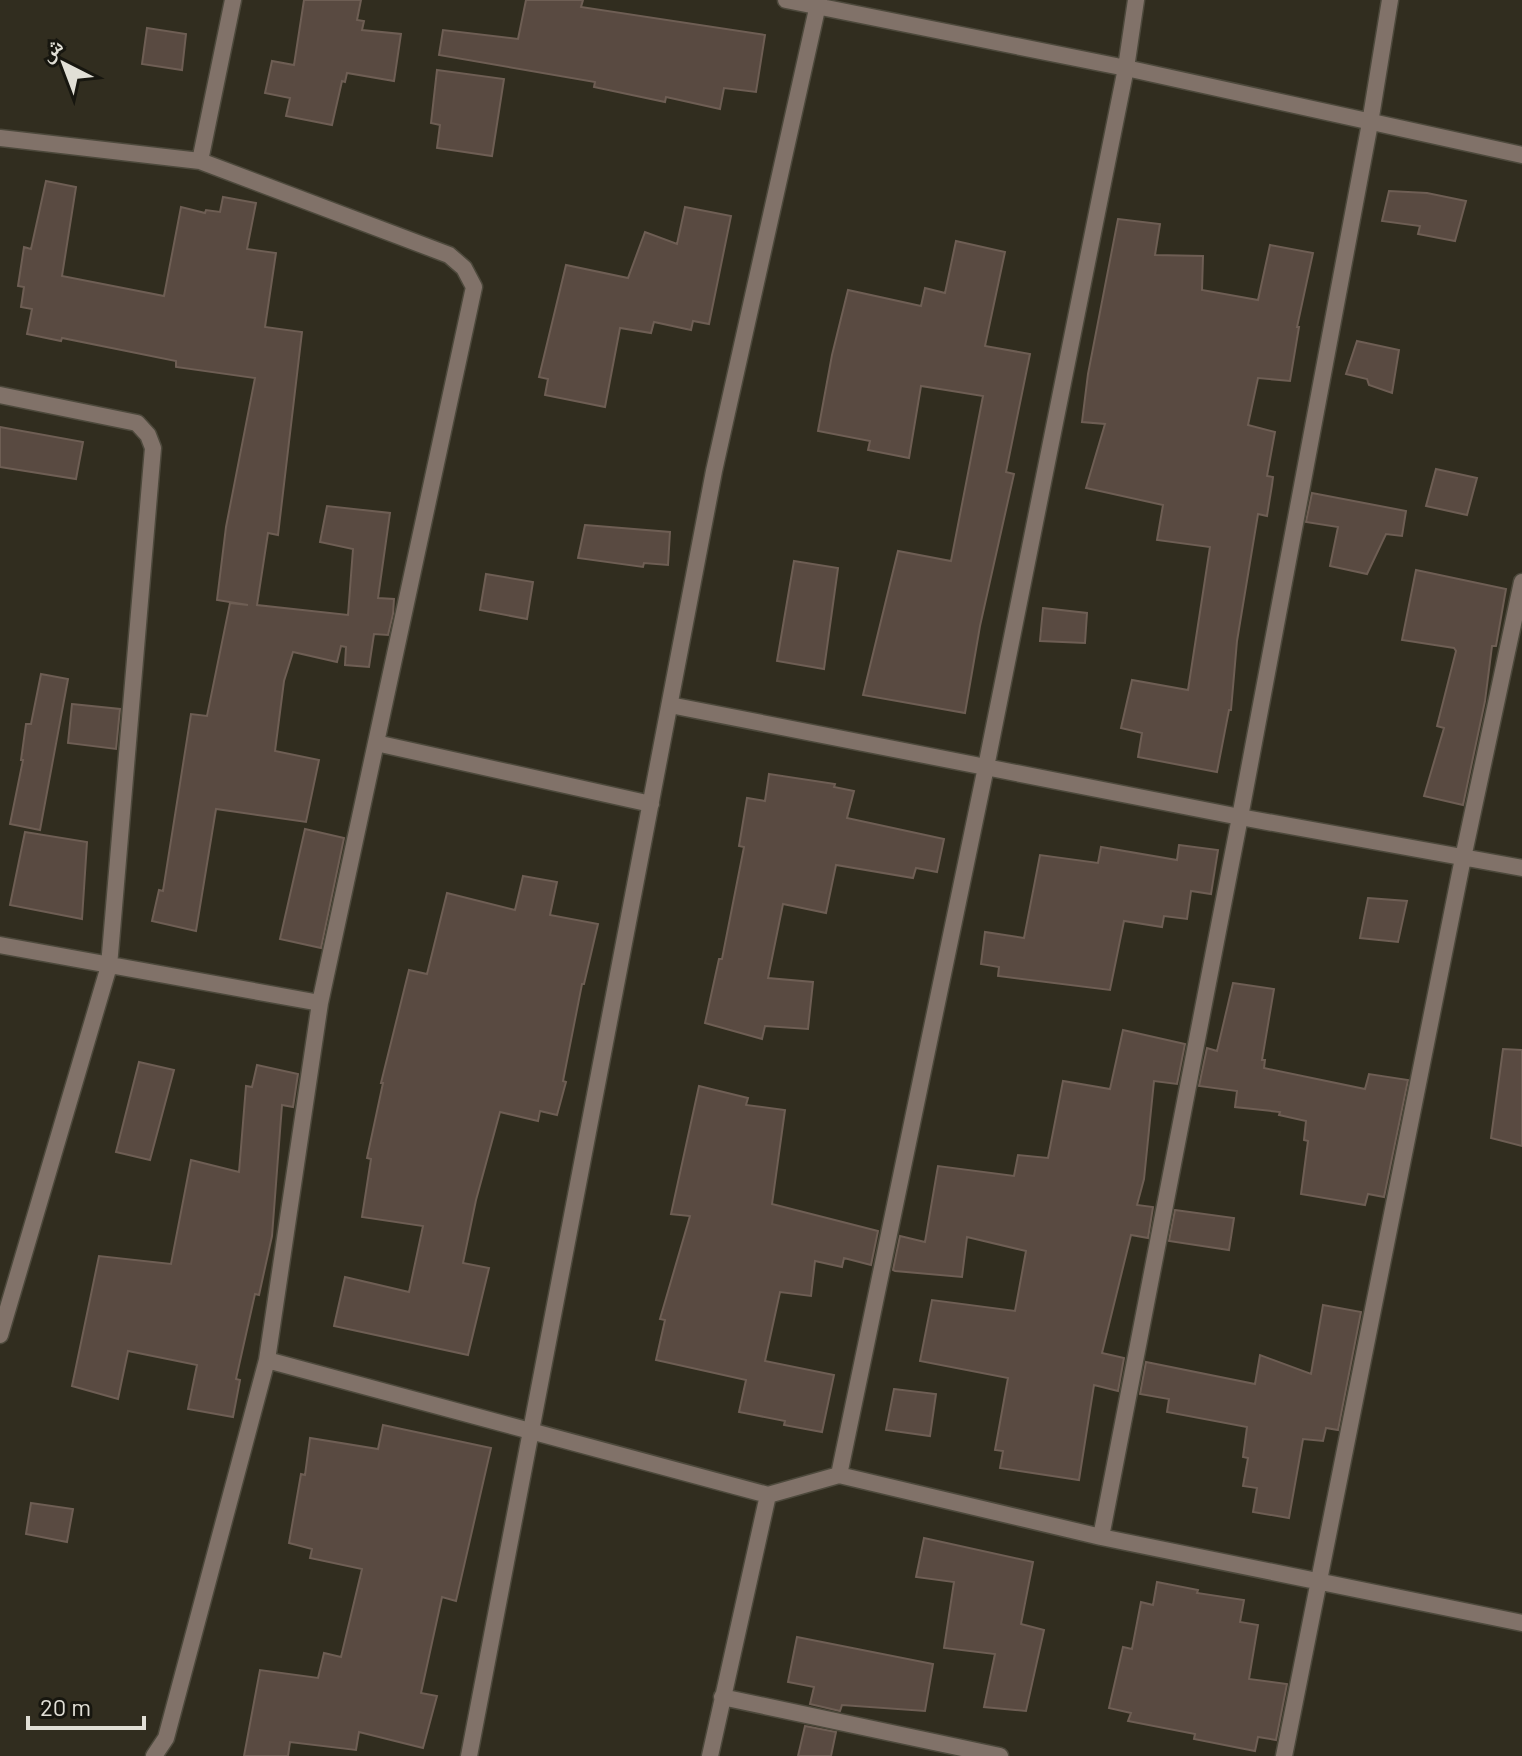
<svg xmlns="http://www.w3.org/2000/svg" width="1522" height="1756" viewBox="0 0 1522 1756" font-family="Barlow,'Noto Naskh Arabic',sans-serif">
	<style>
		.building { fill: #594a41; stroke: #6e5e54; stroke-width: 2 }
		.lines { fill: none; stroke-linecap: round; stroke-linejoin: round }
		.street-casing { stroke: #4d493c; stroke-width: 19 }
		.street { stroke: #817269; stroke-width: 16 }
	</style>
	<rect width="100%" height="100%" fill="#312d1f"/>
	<path class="building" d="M 304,0 L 361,0 L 357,20 L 364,21 L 362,30 L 401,34 L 394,81 L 347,73 L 345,82 L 342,81 L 332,125 L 286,116 L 290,98 L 265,93 L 272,61 L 294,65 Z
		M 526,0 L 583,0 L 581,7 L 765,35 L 756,92 L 724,88 L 720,109 L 666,97 L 665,102 L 594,87 L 595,82 L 439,55 L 443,30 L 518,39 Z
		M 147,28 L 186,34 L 182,70 L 142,64 Z
		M 437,70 L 504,79 L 492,156 L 437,148 L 440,125 L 431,123 Z
		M 46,181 L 76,187 L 62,276 L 164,296 L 181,207 L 205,213 L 206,210 L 220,212 L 223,197 L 256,203 L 247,249 L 276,253 L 265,327 L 302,332 L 278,535 L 268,533 L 257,605 L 348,615 L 353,549 L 320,542 L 327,506 L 390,513 L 378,598 L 394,599 L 393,614 L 388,635 L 374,634 L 369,667 L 345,665 L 346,647 L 341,646 L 337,662 L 293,652 L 284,681 L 275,751 L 319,760 L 306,822 L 216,809 L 196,931 L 152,921 L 159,890 L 163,891 L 191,714 L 207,716 L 230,603 L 248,605 L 217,600 L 226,527 L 255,378 L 176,367 L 176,361 L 62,338 L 61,341 L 27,334 L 32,309 L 21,307 L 24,287 L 18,286 L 24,247 L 31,249 Z
		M 1389,191 L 1427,193 L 1466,201 L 1455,241 L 1418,234 L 1420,226 L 1382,221 Z
		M 685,207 L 731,216 L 709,324 L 693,321 L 691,330 L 654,322 L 651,333 L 620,328 L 605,407 L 545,395 L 548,379 L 539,377 L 566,265 L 628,278 L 645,232 L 677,244 Z
		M 1118,219 L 1160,224 L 1155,255 L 1203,256 L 1202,290 L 1258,300 L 1270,245 L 1313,253 L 1297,327 L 1299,327 L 1290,381 L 1258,378 L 1248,425 L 1275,432 L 1267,476 L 1273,477 L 1272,485 L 1267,516 L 1258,514 L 1237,641 L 1231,710 L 1229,710 L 1217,772 L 1138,757 L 1142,733 L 1121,728 L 1132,680 L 1188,690 L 1210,547 L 1157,540 L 1163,505 L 1086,488 L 1105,424 L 1082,422 L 1088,374 Z
		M 956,241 L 1005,252 L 985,346 L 1030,354 L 1006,472 L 1014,474 L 980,626 L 965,713 L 863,695 L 898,551 L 951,561 L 983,396 L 921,386 L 909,458 L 868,450 L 870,441 L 818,431 L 832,355 L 848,290 L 921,306 L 925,288 L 945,293 Z
		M 1357,341 L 1399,350 L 1392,393 L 1369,385 L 1367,379 L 1346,374 Z
		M 0,427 L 83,442 L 76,479 L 0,467 Z
		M 1436,469 L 1477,478 L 1467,515 L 1426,506 Z
		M 1312,493 L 1406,511 L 1402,536 L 1386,534 L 1367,574 L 1330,566 L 1338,527 L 1306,522 Z
		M 585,525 L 670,532 L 668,565 L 644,563 L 643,567 L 578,558 Z
		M 794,561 L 838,568 L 824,669 L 777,661 Z
		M 1416,570 L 1506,589 L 1496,646 L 1492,646 L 1485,701 L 1463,805 L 1424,796 L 1444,728 L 1437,726 L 1456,651 L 1454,648 L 1402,640 Z
		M 486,574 L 533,582 L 527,619 L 480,610 Z
		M 1043,608 L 1087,613 L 1085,643 L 1040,641 Z
		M 41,674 L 68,679 L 40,830 L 10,824 L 23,760 L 21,760 L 26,724 L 31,724 Z
		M 72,704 L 120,709 L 116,749 L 68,743 Z
		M 769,774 L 835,784 L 834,787 L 854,791 L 847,818 L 944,839 L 937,872 L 916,868 L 913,878 L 836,865 L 826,913 L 783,904 L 768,978 L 813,982 L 808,1029 L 765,1026 L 762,1039 L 705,1023 L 719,959 L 722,959 L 744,847 L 739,846 L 747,798 L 765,801 Z
		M 305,829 L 344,838 L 321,948 L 280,939 Z
		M 25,832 L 87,842 L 82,919 L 10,905 Z
		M 1179,845 L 1218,850 L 1211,894 L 1191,891 L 1187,919 L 1164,916 L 1162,927 L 1124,921 L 1110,990 L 998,976 L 999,967 L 981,964 L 985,932 L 1024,938 L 1040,855 L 1098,863 L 1101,847 L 1177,860 Z
		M 523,876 L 557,882 L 550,915 L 598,924 L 584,984 L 582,984 L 563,1081 L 566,1082 L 557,1115 L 540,1111 L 538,1121 L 500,1112 L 476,1200 L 463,1263 L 489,1268 L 468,1355 L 334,1326 L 345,1277 L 409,1292 L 423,1226 L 362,1217 L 371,1159 L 367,1158 L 383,1083 L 381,1083 L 409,970 L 427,974 L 447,893 L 515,910 Z
		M 1368,898 L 1407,901 L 1398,942 L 1360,938 Z
		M 1233,983 L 1274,989 L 1262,1060 L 1265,1060 L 1264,1068 L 1365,1089 L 1369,1074 L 1408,1080 L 1384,1197 L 1368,1194 L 1365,1205 L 1301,1194 L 1308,1141 L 1304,1140 L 1306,1121 L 1279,1115 L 1280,1112 L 1235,1107 L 1237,1091 L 1199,1086 L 1207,1048 L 1217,1051 Z
		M 1123,1030 L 1185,1044 L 1177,1084 L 1154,1081 L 1144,1179 L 1137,1205 L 1153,1207 L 1148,1238 L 1131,1235 L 1102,1353 L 1124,1358 L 1118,1391 L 1094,1385 L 1079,1480 L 1000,1468 L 1003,1451 L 995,1450 L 1008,1378 L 920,1361 L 932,1300 L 1015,1311 L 1026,1251 L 967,1237 L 962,1277 L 895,1271 L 893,1270 L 900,1236 L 925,1242 L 938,1166 L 1014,1176 L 1018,1155 L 1048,1158 L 1063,1081 L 1110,1089 Z
		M 1503,1049 L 1522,1050 L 1522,1146 L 1491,1138 Z
		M 139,1062 L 174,1070 L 150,1160 L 116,1152 Z
		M 257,1065 L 298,1074 L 293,1107 L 282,1105 L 272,1236 L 259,1295 L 255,1294 L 236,1379 L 240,1380 L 233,1417 L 188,1409 L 197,1365 L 128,1351 L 118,1399 L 72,1386 L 99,1256 L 171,1264 L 191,1160 L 239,1172 L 246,1086 L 252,1087 Z
		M 699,1086 L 748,1098 L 746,1105 L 785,1110 L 772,1204 L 878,1231 L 871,1265 L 844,1258 L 842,1267 L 815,1261 L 811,1296 L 780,1292 L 765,1361 L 834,1375 L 822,1432 L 784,1425 L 785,1421 L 739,1412 L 746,1380 L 656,1360 L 665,1320 L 660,1319 L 690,1216 L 671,1214 Z
		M 1175,1210 L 1234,1218 L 1229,1250 L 1169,1241 Z
		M 1323,1305 L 1361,1312 L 1338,1430 L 1326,1428 L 1323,1441 L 1303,1439 L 1289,1518 L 1253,1512 L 1257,1488 L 1243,1486 L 1248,1458 L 1243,1457 L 1247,1427 L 1167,1412 L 1169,1399 L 1140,1394 L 1146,1362 L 1255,1384 L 1260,1355 L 1311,1374 Z
		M 894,1389 L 936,1394 L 930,1436 L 886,1430 Z
		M 383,1425 L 491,1448 L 456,1601 L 442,1597 L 421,1693 L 437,1696 L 423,1748 L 359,1732 L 356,1750 L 290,1742 L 288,1756 L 244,1756 L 260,1670 L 318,1678 L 324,1653 L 341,1657 L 362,1569 L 310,1558 L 312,1549 L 289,1543 L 301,1474 L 305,1475 L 310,1438 L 378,1449 Z
		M 31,1503 L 73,1509 L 67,1542 L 26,1534 Z
		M 924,1538 L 1033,1562 L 1021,1624 L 1044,1630 L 1026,1711 L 984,1707 L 995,1654 L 944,1648 L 954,1582 L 916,1577 Z
		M 1157,1582 L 1198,1590 L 1197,1593 L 1244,1600 L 1240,1622 L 1258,1625 L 1249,1679 L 1287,1684 L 1276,1740 L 1258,1737 L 1255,1751 L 1194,1739 L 1195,1734 L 1128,1721 L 1131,1713 L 1109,1708 L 1123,1647 L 1132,1649 L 1141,1602 L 1153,1605 Z
		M 797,1637 L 933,1664 L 925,1711 L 842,1705 L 840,1711 L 810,1704 L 814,1687 L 788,1682 Z
		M 805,1726 L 836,1732 L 831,1756 L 798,1756 Z"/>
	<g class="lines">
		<g class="street-casing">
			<path id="street" d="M 786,0 L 1126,68 L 1522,155
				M 0,138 L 200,161 L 449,255 L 464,268 L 474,287 L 320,1003 L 267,1360 L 166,1738 L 154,1756
				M 200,161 L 233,0
				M 0,395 L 137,423 L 148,435 L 153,448 L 109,966 L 0,1335
				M 670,705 L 1240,817 L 1522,868
				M 376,743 L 651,804
				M 0,945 L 320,1003
				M 267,1360 L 768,1495 L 839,1475 L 1101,1537 L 1522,1623
				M 839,1475 L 986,767 L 1126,68 L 1136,0
				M 1101,1537 L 1240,817 L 1370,123 L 1390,0
				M 722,1697 L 1000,1756
				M 469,1756 L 714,471 L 819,0
				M 710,1756 L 768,1495
				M 1284,1756 L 1463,858 L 1522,582"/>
		</g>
		<use href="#street" class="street"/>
	</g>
	<g transform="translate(64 64) rotate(318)" stroke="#17160f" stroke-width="6" paint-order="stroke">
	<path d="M0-6L14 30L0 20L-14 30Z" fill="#e1dfd6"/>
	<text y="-12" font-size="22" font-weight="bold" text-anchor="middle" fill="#e1dfd6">ش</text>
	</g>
	<path d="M28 1716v12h116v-12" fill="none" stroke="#e1dfd6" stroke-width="4"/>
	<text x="40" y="1716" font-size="24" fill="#e1dfd6" stroke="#17160f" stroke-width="6" paint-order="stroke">20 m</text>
</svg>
